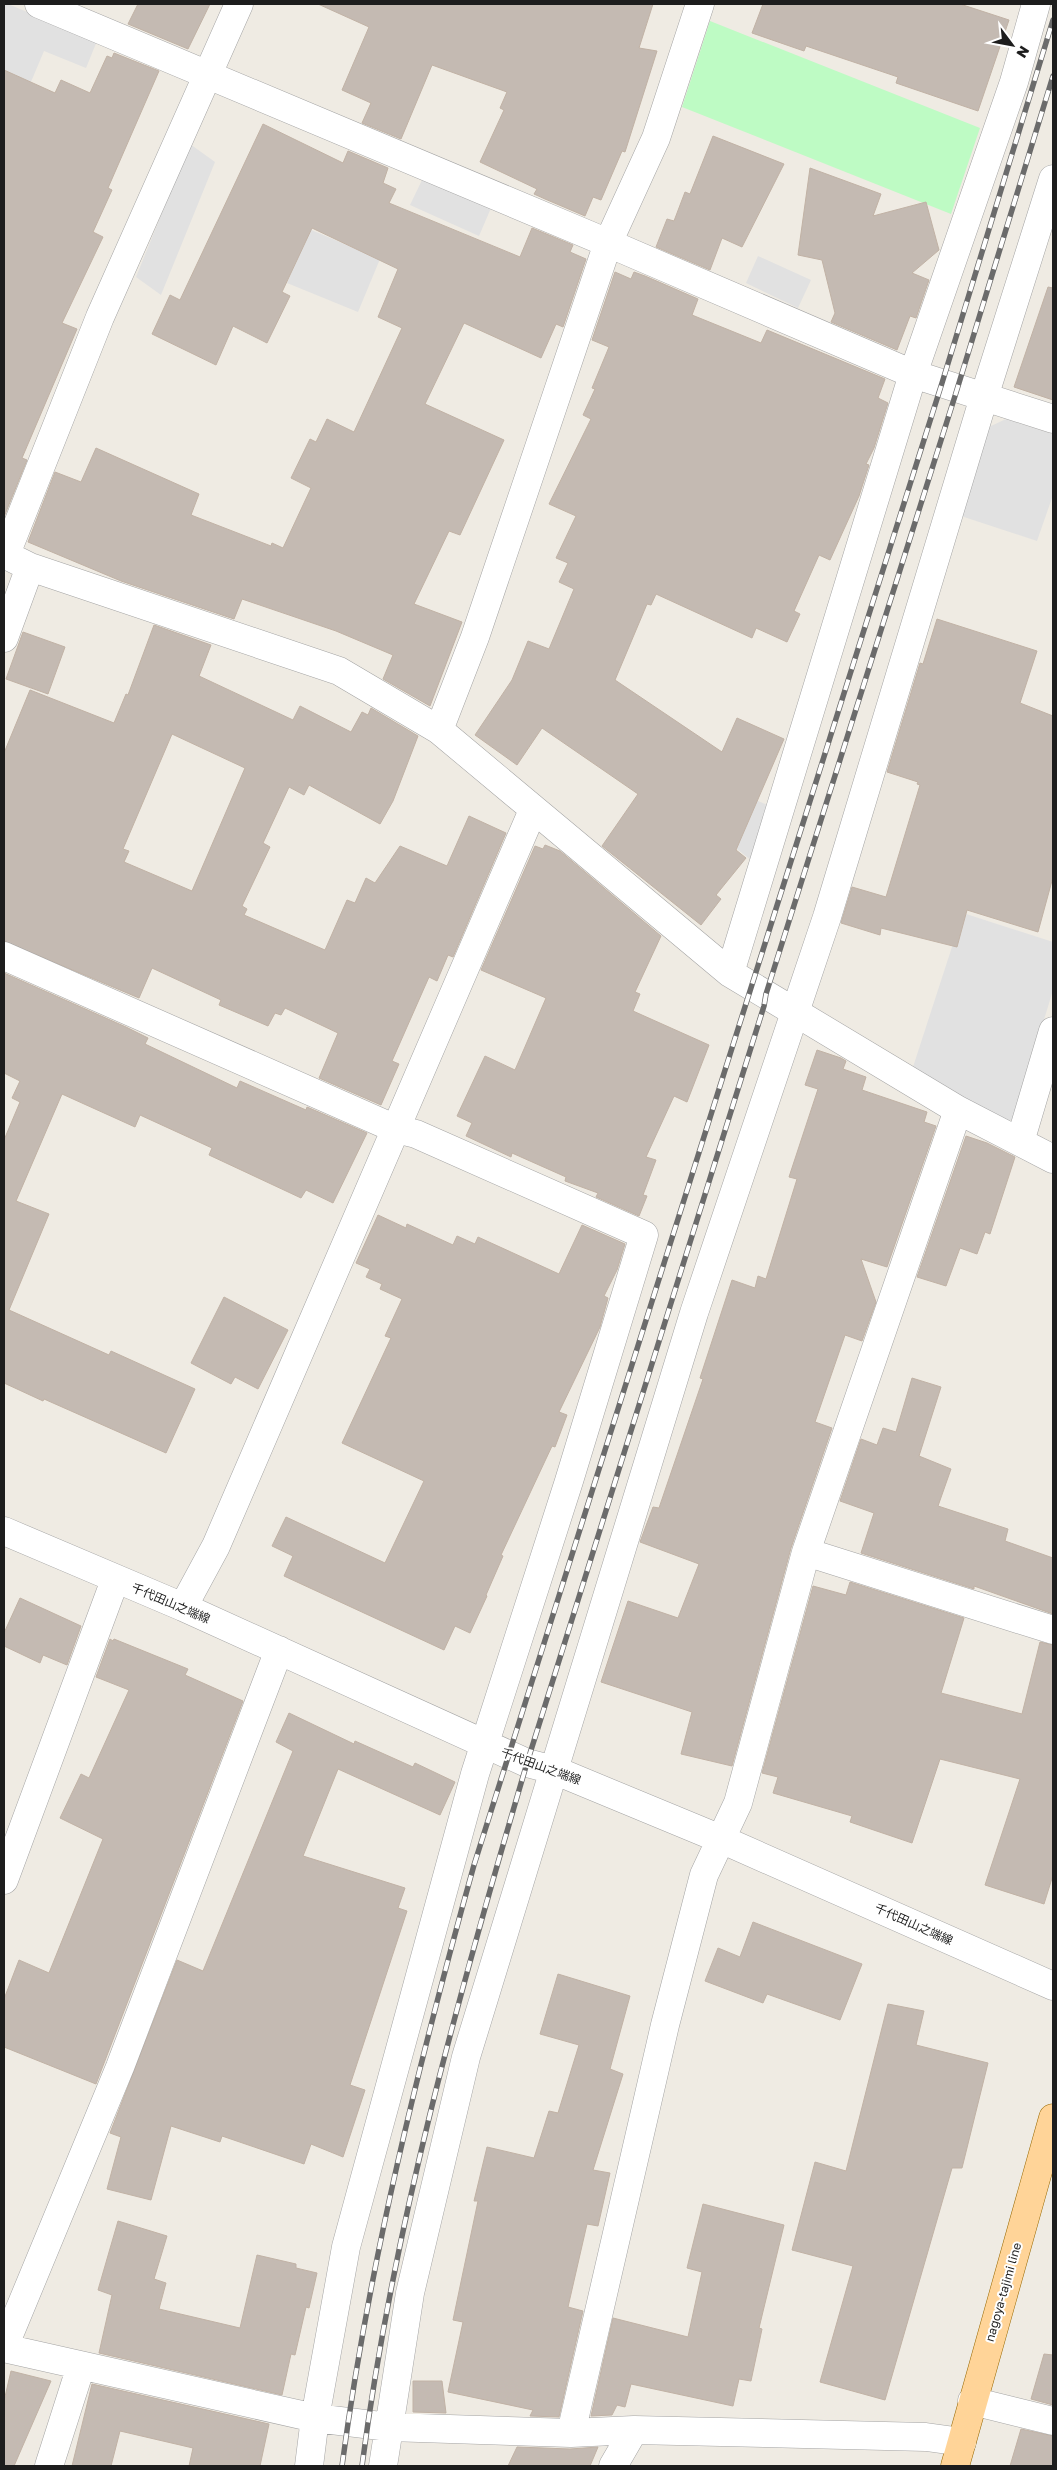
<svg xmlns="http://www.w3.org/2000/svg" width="1057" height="2470" viewBox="0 0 1057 2470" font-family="'Golos Text','Noto Sans JP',sans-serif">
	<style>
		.park { fill: #befbc4 }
		.parking { fill: #e1e1e1 }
		.building { fill: #c4bab2; stroke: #c1b2a5; fill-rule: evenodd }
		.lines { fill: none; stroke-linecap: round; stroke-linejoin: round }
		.minor-casing { stroke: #a4a4a4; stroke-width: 29 }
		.major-casing { stroke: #976800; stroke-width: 29 }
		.minor { stroke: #fff; stroke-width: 28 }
		.major { stroke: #ffd498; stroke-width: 28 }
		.rail-casing { stroke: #6b6b6b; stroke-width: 5.5 }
		.rail { stroke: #fff; stroke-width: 4; stroke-dasharray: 11; stroke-linecap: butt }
		.labels { text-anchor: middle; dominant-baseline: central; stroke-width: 4; stroke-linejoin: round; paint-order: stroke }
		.street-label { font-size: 12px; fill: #1d1d1d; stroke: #fff }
	</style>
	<rect width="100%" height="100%" fill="#efebe3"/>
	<path class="park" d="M 710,21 L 980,128 L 951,214 L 682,107 Z"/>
	<path class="parking" d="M 4,4 L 8,4 L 97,41 L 86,68 L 44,51 L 14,122 L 4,117 Z
		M 190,144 L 215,162 L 161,295 L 136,277 Z
		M 423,178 L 491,208 L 479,236 L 410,205 Z
		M 309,229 L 380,259 L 358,312 L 287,283 Z
		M 758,256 L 811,280 L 798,308 L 746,283 Z
		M 1006,419 L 1053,434 L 1053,495 L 1037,541 L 961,516 L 989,427 Z
		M 704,779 L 770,806 L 751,860 L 686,809 Z
		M 963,913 L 1053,942 L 1053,990 L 1014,1119 L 1005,1122 L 913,1067 Z"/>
	<path class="building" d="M 138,4 L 210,4 L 188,49 L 128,24 Z
		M 318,4 L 653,4 L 639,48 L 657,51 L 625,152 L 622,151 L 601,200 L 593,197 L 585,216 L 545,199 L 534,194 L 537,189 L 480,162 L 504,110 L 500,108 L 507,92 L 432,65 L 401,139 L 362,123 L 371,103 L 342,90 L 369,27 Z
		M 763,4 L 960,4 L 1009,20 L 978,111 L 896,83 L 898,77 L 806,46 L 804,51 L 752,33 Z
		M 114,53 L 159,71 L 108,188 L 112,190 L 93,232 L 103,237 L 62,323 L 77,329 L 22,458 L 27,460 L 4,517 L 4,70 L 55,93 L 61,80 L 90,93 L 107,56 L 112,58 Z
		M 263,124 L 343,163 L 348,151 L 388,168 L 383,183 L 396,189 L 389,203 L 520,257 L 532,228 L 573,245 L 570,252 L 586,259 L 563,327 L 556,324 L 541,358 L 464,323 L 425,404 L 504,440 L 460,535 L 449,531 L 414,604 L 462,622 L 430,706 L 383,679 L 393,655 L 336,631 L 242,599 L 234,619 L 121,581 L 28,542 L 55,472 L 81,482 L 96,448 L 199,494 L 191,515 L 271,546 L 272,543 L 283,548 L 311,488 L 291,478 L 310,439 L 316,442 L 327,419 L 354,432 L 402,328 L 378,317 L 398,269 L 312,228 L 282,292 L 290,296 L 267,343 L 233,326 L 216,365 L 152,334 L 170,295 L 180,300 Z
		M 713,136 L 784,164 L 742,247 L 722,238 L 710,270 L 656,247 L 667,219 L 674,221 L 685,192 L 690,194 Z
		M 810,168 L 881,194 L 873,216 L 926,202 L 939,250 L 912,273 L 929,280 L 916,318 L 910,316 L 897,350 L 831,322 L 835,313 L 822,260 L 798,255 Z
		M 615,272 L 631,279 L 634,272 L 645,276 L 698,299 L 692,315 L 761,343 L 767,330 L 885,379 L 878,398 L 888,403 L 874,448 L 866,464 L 869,465 L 859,496 L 830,560 L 819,555 L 794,611 L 800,614 L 787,642 L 756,628 L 752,638 L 656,594 L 651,605 L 647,604 L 615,680 L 722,752 L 737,718 L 784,739 L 736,850 L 746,858 L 716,895 L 721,899 L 701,925 L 602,846 L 638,794 L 542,728 L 517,765 L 475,735 L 512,680 L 528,641 L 549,649 L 574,589 L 559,582 L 568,563 L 556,558 L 576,516 L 549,504 L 591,419 L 583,415 L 595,389 L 592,388 L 609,347 L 592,340 Z
		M 1048,287 L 1053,288 L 1053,400 L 1014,387 Z
		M 937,619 L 1037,651 L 1020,703 L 1053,716 L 1053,877 L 1038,932 L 967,910 L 957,947 L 881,928 L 880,935 L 841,923 L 852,887 L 886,897 L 920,785 L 917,784 L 918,782 L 887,772 L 920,663 L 923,664 Z
		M 154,625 L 211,645 L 199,676 L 293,720 L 300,706 L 351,732 L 362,712 L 368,715 L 371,708 L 418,736 L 393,801 L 380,824 L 309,785 L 304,795 L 289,787 L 263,843 L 270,847 L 242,906 L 247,909 L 244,915 L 325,950 L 347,900 L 355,903 L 366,878 L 375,883 L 400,846 L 447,866 L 469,816 L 506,833 L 453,957 L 448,955 L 437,981 L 429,977 L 392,1061 L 399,1064 L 381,1105 L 319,1078 L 338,1033 L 285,1008 L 281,1015 L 275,1013 L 268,1026 L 219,1005 L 221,1000 L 152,968 L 139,998 L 4,941 L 4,753 L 30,690 L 114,723 L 126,694 L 128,695 ZM 172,734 L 245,768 L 192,891 L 124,862 L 129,851 L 123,849 Z
		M 23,632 L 65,647 L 48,694 L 6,679 Z
		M 545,845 L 560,851 L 661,936 L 635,992 L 640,994 L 633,1011 L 709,1045 L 687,1102 L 674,1096 L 646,1157 L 656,1160 L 643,1195 L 647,1196 L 639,1216 L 596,1197 L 598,1193 L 565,1181 L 566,1177 L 512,1153 L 511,1157 L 466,1136 L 472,1123 L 457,1116 L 485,1056 L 515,1070 L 546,998 L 481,970 L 535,846 L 543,849 Z
		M 4,973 L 126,1027 L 148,1038 L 145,1044 L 237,1088 L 240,1081 L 306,1110 L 307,1107 L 367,1133 L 333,1203 L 306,1190 L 301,1198 L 209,1155 L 212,1148 L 140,1115 L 135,1127 L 62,1094 L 16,1201 L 49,1214 L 9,1310 L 109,1355 L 111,1351 L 195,1389 L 166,1453 L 44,1399 L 43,1401 L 4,1383 L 4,1140 L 20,1102 L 12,1098 L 20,1081 L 4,1073 Z
		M 817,1050 L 841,1058 L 846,1061 L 843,1069 L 866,1077 L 862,1090 L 927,1112 L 924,1122 L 936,1126 L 887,1267 L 861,1259 L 876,1302 L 862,1341 L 845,1335 L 815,1422 L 832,1428 L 791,1548 L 732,1766 L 681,1754 L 692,1712 L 601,1682 L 628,1601 L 678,1618 L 699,1564 L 640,1542 L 653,1507 L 659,1508 L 703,1379 L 700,1378 L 732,1280 L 755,1288 L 758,1276 L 766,1279 L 797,1179 L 789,1177 L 818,1089 L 805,1085 Z
		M 966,1136 L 987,1143 L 1015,1157 L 990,1234 L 985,1232 L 977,1254 L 960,1248 L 946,1286 L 917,1277 Z
		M 378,1215 L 406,1228 L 407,1224 L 453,1245 L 457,1236 L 475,1244 L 478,1237 L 559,1274 L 582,1225 L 625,1244 L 617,1270 L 604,1296 L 608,1298 L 600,1327 L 559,1412 L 567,1415 L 555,1447 L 552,1446 L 501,1555 L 503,1556 L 486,1595 L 487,1596 L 470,1633 L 455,1626 L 444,1650 L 284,1576 L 293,1556 L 272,1546 L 286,1517 L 385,1563 L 424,1481 L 342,1443 L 391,1338 L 385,1336 L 402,1299 L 380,1289 L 382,1284 L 366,1277 L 370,1269 L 356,1263 Z
		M 224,1297 L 288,1330 L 258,1389 L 235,1377 L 231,1384 L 191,1363 Z
		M 912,1378 L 941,1387 L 919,1456 L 951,1469 L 938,1506 L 1008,1529 L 1005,1541 L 1053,1558 L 1053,1614 L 974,1586 L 974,1589 L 861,1553 L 874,1513 L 840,1501 L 861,1439 L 877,1445 L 883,1428 L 896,1432 Z
		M 850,1582 L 964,1618 L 941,1693 L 1022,1714 L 1040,1642 L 1053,1645 L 1053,1875 L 1044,1904 L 985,1885 L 1020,1779 L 940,1759 L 912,1843 L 850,1822 L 852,1816 L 773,1793 L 778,1777 L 762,1773 L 813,1586 L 846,1595 Z
		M 20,1598 L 81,1626 L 67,1665 L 43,1655 L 40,1663 L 4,1646 L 4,1633 Z
		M 110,1639 L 113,1641 L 114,1639 L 188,1669 L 185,1675 L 243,1701 L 96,2084 L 4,2047 L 4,1999 L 19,1960 L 49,1973 L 103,1839 L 60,1818 L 81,1774 L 89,1778 L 129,1690 L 96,1677 Z
		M 289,1713 L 354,1744 L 355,1741 L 413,1767 L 415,1763 L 455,1782 L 440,1815 L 338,1769 L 303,1856 L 405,1888 L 398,1908 L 407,1911 L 350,2085 L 365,2090 L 343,2157 L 311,2144 L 304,2164 L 222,2136 L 220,2142 L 171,2126 L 151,2200 L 107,2189 L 121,2137 L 110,2133 L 177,1960 L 203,1971 L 293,1751 L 276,1742 Z
		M 753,1922 L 862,1964 L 840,2020 L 767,1994 L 763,2003 L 705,1981 L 718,1948 L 740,1957 Z
		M 558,1974 L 630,1996 L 610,2069 L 623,2074 L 593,2170 L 610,2173 L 598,2226 L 587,2224 L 568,2307 L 583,2311 L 559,2417 L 530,2416 L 533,2410 L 448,2392 L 463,2322 L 453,2320 L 478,2201 L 474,2201 L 487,2147 L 534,2158 L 549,2111 L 558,2113 L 579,2045 L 540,2034 Z
		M 888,2004 L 924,2011 L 916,2045 L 988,2063 L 962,2168 L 952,2168 L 885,2400 L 820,2382 L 853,2266 L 792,2250 L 815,2162 L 846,2171 Z
		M 703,2204 L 784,2225 L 759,2328 L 762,2329 L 751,2381 L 739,2379 L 733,2406 L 631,2384 L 625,2407 L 617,2405 L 612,2415 L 591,2416 L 613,2318 L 688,2337 L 702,2272 L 687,2268 Z
		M 118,2221 L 167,2236 L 154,2279 L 166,2283 L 159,2309 L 240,2328 L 257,2255 L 296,2264 L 296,2268 L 317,2273 L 309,2308 L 306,2307 L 295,2355 L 291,2354 L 282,2395 L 99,2353 L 112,2295 L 98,2290 Z
		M 1044,2354 L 1053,2355 L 1053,2405 L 1031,2399 Z
		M 11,2371 L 51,2381 L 14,2466 L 4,2466 L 4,2401 Z
		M 413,2381 L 442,2381 L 446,2413 L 413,2412 Z
		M 92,2384 L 269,2424 L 260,2466 L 189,2466 L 193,2448 L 120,2431 L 111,2466 L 72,2466 Z
		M 1021,2429 L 1053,2436 L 1053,2466 L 1010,2466 Z
		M 517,2447 L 570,2449 L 598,2447 L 590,2466 L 508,2466 Z"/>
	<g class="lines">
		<g class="minor-casing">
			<path id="minor" d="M 39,4 L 608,243 L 913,374 L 1053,419
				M 4,554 L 30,567 L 339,671 L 439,730 L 730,973 L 958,1110 L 1053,1159
				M 6,554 L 100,317 L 239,4
				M 4,638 L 30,567
				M 439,730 L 475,637 L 608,243 L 656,138 L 700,4
				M 4,956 L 396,1129 L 416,1134 L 644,1235 L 569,1481 L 475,1774 L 346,2247 L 315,2418 L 309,2466
				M 730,973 L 913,374 L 1014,82 L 1036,4
				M 1020,1142 L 1053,1031
				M 4,1531 L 183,1607 L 527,1763 L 554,1770 L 723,1840 L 1053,1986
				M 806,1552 L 1053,1630
				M 183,1607 L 216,1546 L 533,810
				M 4,1880 L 115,1580
				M 4,2347 L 120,2067 L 279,1650
				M 4,2348 L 315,2418 L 389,2427 L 571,2433 L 634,2430 L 926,2437 L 962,2442
				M 972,2401 L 1053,2421
				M 571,2433 L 665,2025 L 704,1875 L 738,1803 L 806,1552 L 958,1110
				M 49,2466 L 81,2366
				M 383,2466 L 410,2293 L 466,2057 L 694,1313 L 827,917 L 984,397 L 1053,179
				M 613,2466 L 634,2430"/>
		</g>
		<g class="major-casing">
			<path id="major" d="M 955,2466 L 1053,2118"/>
		</g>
		<use href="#minor" class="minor"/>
		<use href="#major" class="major"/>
		<g class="rail-casing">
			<path id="rail" d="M 342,2466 C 369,2263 419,2062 474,1865 L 942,383 L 1053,20
				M 362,2466 C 393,2227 459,1994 527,1763 L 764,1006 L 766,994 L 955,396 L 1053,76"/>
		</g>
		<use href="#rail" class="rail"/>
	</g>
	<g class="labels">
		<g class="street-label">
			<text transform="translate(171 1603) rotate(23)">千代田山之端線</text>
			<text transform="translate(541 1766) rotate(20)">千代田山之端線</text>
			<text transform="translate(914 1924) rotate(24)">千代田山之端線</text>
			<text transform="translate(1003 2292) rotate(-74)">nagoya-tajimi line</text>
		</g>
	</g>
	<rect width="1057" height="2470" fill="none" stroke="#1d1d1d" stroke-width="10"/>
	<g transform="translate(1012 45) rotate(122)" stroke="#ffffff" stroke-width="4" paint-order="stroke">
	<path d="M0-4L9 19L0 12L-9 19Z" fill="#1d1d1d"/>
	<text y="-8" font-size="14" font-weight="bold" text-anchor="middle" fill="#1d1d1d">N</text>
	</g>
</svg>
